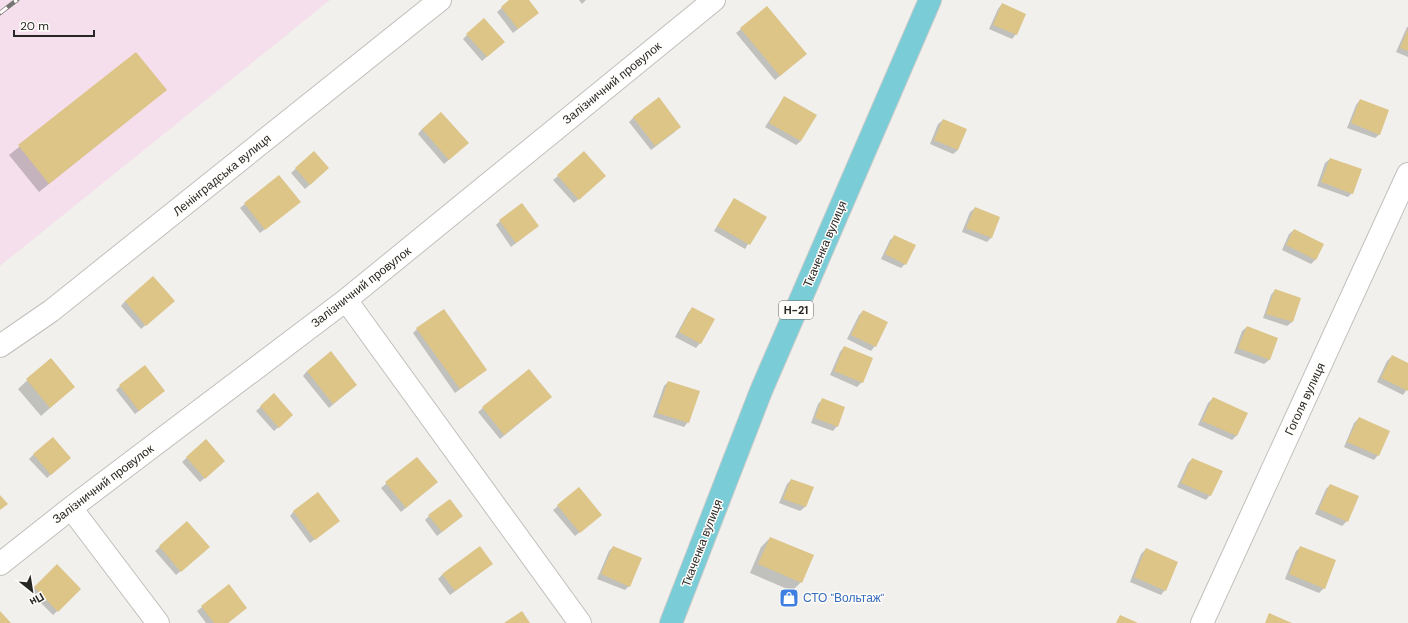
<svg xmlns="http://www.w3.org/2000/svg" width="1408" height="623" viewBox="0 0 1408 623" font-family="'DM Sans',sans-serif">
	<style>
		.industrial { fill: #f5dfec }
		.shadow { fill: #0003 }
		.building { fill: #ddc487 }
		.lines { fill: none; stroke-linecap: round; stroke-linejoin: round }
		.street-casing { stroke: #c1bfbc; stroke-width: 24 }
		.primary-casing { stroke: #cbcbcb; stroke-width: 24 }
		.street { stroke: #fff; stroke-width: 22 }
		.primary { stroke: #7acdd7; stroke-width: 22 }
		.rail-casing { stroke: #757573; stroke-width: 4.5 }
		.rail { stroke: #fffdfa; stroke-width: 3; stroke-dasharray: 9; stroke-linecap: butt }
		.labels { text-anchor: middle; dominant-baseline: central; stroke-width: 3; stroke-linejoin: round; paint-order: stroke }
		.shield { fill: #fffdfa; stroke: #686766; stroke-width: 1 }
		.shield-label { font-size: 11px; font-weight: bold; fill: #272726 }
		.street-label { font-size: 12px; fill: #272726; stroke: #fffdfa }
		.shop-label { font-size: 12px; fill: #366cbe; stroke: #fffdfa; text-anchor: start }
	</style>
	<rect width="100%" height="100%" fill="#f1f0ec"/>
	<path class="industrial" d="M 0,0 L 330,0 L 0,266 Z"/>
	<path class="shadow" d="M 511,0 L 527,0 L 533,17 L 513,33 L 497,12 Z
		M 579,0 L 586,0 L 582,4 Z
		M 1002,4 L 1016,34 L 1012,39 L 989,29 L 998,9 Z
		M 767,7 L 801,58 L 775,80 L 736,33 Z
		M 1407,27 L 1408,27 L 1408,57 L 1396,52 Z
		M 467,35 L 499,46 L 482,61 L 463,39 Z
		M 136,53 L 165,90 L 39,192 L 9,155 Z
		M 784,97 L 801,141 L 796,145 L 765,127 Z
		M 1360,100 L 1380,134 L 1375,138 L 1347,128 L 1356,105 Z
		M 634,117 L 676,131 L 651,150 L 629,122 Z
		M 943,120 L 958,150 L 953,154 L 930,144 L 938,124 Z
		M 422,129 L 463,147 L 444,164 L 418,134 Z
		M 314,152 L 324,172 L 305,189 L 291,173 Z
		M 1330,159 L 1352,193 L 1348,197 L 1317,186 L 1325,163 Z
		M 279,176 L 295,206 L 260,233 L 240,208 Z
		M 558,176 L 600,180 L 574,203 L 553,180 Z
		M 734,199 L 765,217 L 745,249 L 714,231 Z
		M 975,208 L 991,238 L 987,242 L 962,232 L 970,212 Z
		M 500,221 L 538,226 L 511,247 L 496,225 Z
		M 1294,230 L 1323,244 L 1315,260 L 1311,264 L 1282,250 L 1289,234 Z
		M 895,236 L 905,264 L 901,268 L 881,259 L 890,240 Z
		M 1275,290 L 1300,299 L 1292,322 L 1287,326 L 1263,318 L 1271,295 Z
		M 125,301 L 169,305 L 141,329 L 121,306 Z
		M 692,308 L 700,343 L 696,348 L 675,337 L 688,313 Z
		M 863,311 L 875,346 L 871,351 L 847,339 L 859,315 Z
		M 1247,327 L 1277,338 L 1269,360 L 1264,364 L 1234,353 L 1242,331 Z
		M 417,329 L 486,370 L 455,393 L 413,333 Z
		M 844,347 L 862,382 L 857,387 L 830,375 L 840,352 Z
		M 1392,356 L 1408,364 L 1408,388 L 1403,395 L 1377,382 L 1387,361 Z
		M 50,359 L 74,387 L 41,416 L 18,389 Z
		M 529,370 L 551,397 L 500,439 L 478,412 Z
		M 307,371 L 356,385 L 329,408 L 303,376 Z
		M 668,382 L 688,422 L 684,427 L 653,417 L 664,386 Z
		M 120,386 L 159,395 L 135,414 L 116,390 Z
		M 274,395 L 288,419 L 274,431 L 256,411 Z
		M 1213,398 L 1246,413 L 1236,436 L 1232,440 L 1198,425 L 1208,403 Z
		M 822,400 L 837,426 L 833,431 L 811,423 L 818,404 Z
		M 1359,418 L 1378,455 L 1374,460 L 1344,447 L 1354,423 Z
		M 206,440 L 220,465 L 200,482 L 182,462 Z
		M 34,454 L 65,462 L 47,478 L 29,459 Z
		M 417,458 L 437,482 L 401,512 L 381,488 Z
		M 1192,459 L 1210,495 L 1206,500 L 1177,487 L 1188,463 Z
		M 791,480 L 812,488 L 805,507 L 800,511 L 779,503 L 787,484 Z
		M 1330,485 L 1357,497 L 1347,521 L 1342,526 L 1315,514 L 1326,489 Z
		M 558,506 L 596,519 L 575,536 L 553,510 Z
		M 294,511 L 339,521 L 310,543 L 290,516 Z
		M 429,516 L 462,516 L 437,536 L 425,520 Z
		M 187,522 L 204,551 L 176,575 L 155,551 Z
		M 770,538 L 801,582 L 792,591 L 750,573 L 761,547 Z
		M 613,547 L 629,586 L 625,590 L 597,579 L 609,551 Z
		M 1301,547 L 1324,588 L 1319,593 L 1285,579 L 1296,551 Z
		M 1146,549 L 1165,590 L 1161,595 L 1130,582 L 1141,554 Z
		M 57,565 L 80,589 L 53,615 L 30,592 Z
		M 487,568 L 450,595 L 438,579 L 442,575 Z
		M 229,586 L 246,608 L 228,623 L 206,623 L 197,611 Z"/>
	<path class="building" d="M 509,0 L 529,0 L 539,13 L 518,29 L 501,7 Z
		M 1002,3 L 1026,14 L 1017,35 L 993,25 Z
		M 767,6 L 807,54 L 780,76 L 740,28 Z
		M 484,18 L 505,42 L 487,57 L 466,34 Z
		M 1408,29 L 1408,51 L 1400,48 Z
		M 136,52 L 167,90 L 49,184 L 18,145 Z
		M 784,96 L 817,115 L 801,141 L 769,123 Z
		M 659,97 L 681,127 L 655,146 L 633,117 Z
		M 1360,99 L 1389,110 L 1380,135 L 1351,123 Z
		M 441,112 L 469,143 L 449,160 L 422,129 Z
		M 943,119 L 967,129 L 958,150 L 934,140 Z
		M 314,151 L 329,168 L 310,185 L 295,168 Z
		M 584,151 L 606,176 L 579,200 L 557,175 Z
		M 1330,158 L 1362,169 L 1353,194 L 1321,182 Z
		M 279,175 L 301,202 L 265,230 L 244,203 Z
		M 734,198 L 767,217 L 750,245 L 717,226 Z
		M 522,203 L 539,226 L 516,243 L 499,220 Z
		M 975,207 L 1000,217 L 992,238 L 966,228 Z
		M 1294,229 L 1324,244 L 1316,260 L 1286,245 Z
		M 894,235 L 916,245 L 906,265 L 885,254 Z
		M 153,276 L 175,301 L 146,326 L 125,301 Z
		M 1275,289 L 1301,298 L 1293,322 L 1266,314 Z
		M 692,307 L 715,319 L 701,344 L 679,332 Z
		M 444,309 L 487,370 L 460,389 L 416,328 Z
		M 863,310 L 888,322 L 876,347 L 851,335 Z
		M 1247,326 L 1278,338 L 1270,360 L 1238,348 Z
		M 844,346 L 873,358 L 863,383 L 834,371 Z
		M 331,351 L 357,385 L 333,404 L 307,371 Z
		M 1392,355 L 1408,363 L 1408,391 L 1381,378 Z
		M 51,358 L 75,387 L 50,408 L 26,379 Z
		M 145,365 L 165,391 L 139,411 L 119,385 Z
		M 529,369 L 552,397 L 504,435 L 482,407 Z
		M 668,381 L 700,391 L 689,423 L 657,413 Z
		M 274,393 L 293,415 L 279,428 L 260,406 Z
		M 1213,397 L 1248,413 L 1237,436 L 1202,421 Z
		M 822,398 L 845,407 L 838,427 L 815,418 Z
		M 1359,417 L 1390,431 L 1379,456 L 1347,442 Z
		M 53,437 L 71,458 L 51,475 L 33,454 Z
		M 206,439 L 225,461 L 205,479 L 186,457 Z
		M 417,457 L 438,482 L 406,508 L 385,482 Z
		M 1192,458 L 1223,471 L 1211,496 L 1181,483 Z
		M 791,479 L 814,487 L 806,507 L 783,499 Z
		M 1330,484 L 1359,496 L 1348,522 L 1319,509 Z
		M 579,487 L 602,515 L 580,533 L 557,505 Z
		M 318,492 L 340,521 L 315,540 L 293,511 Z
		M 0,495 L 8,504 L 0,510 Z
		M 450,499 L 463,516 L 442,532 L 428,515 Z
		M 187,521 L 210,547 L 181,572 L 159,546 Z
		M 770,537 L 814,555 L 802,583 L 758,564 Z
		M 480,546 L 493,564 L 455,591 L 442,574 Z
		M 613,546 L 642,558 L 630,587 L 601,574 Z
		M 1300,546 L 1336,560 L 1325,589 L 1289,574 Z
		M 1146,548 L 1178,562 L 1166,591 L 1134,577 Z
		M 57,564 L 81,589 L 58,612 L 34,587 Z
		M 229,584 L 247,608 L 228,623 L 214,623 L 201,606 Z
		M 0,611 L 11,623 L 0,623 Z
		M 522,611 L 530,623 L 504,623 Z
		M 1269,613 L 1292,623 L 1265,623 Z
		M 1120,615 L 1138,623 L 1116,623 Z"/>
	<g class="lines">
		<g class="street-casing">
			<path id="street" d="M 346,300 L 580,623
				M 0,346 L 51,311 L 440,0
				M 71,508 L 158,623
				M 0,564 L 71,508 L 346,300 L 714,0
				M 1202,623 L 1408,174"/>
		</g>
		<g class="primary-casing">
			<path id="primary" d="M 671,623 L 761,391 L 930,0"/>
		</g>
		<use href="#street" class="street"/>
		<use href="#primary" class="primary"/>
		<g class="rail-casing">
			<path id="rail" d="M 0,13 L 17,0"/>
		</g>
		<use href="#rail" class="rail"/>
	</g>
	<defs>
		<g id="shop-square" transform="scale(1)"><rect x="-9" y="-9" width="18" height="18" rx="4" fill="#3f7fe0" stroke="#fffdfa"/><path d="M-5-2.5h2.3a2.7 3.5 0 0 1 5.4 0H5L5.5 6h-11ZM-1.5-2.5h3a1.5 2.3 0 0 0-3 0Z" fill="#fff"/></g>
	</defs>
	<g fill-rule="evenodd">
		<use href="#shop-square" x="789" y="598"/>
	</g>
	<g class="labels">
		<rect class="shield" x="779" y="301" width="34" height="18" rx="3"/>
		<g class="shield-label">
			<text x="796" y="310">Н-21</text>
		</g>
		<g class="street-label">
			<text transform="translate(612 83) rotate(-39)">Залізничний провулок</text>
			<text transform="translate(222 175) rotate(-39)">Ленінградська вулиця</text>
			<text transform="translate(825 244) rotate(-67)">Ткаченка вулиця</text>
			<text transform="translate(361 287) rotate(-38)">Залізничний провулок</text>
			<text transform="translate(1305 399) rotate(-65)">Гоголя вулиця</text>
			<text transform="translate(103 484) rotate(-37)">Залізничний провулок</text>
			<text transform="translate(702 543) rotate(-69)">Ткаченка вулиця</text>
		</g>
		<g class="shop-label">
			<text x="803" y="598">СТО "Вольтаж"</text>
		</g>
	</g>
	<g transform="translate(32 591) rotate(150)" stroke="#fffdfa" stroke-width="3" paint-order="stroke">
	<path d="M0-3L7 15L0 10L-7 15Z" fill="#272726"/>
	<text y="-6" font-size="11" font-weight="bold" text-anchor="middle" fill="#272726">Пн</text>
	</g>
	<path d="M14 30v6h80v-6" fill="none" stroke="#272726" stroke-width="2"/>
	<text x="20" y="30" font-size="12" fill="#272726" stroke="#fffdfa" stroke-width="3" paint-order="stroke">20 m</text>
</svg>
